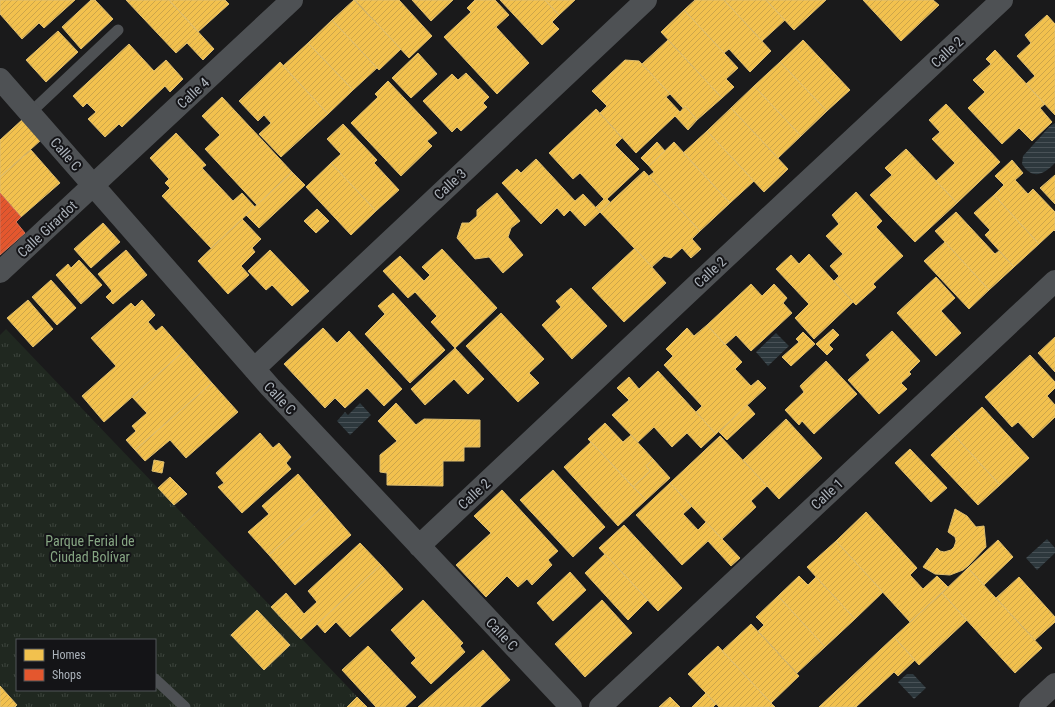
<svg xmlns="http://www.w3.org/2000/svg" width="1055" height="707" viewBox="0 0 1055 707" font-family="'Roboto Condensed',sans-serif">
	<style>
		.grass { fill: url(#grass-tufts); fill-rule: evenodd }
		.water { fill: url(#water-rules) }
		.homes { fill: url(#homes-hatch); stroke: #ddbd6f }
		.shops { fill: url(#shops-hatch); stroke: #d37358 }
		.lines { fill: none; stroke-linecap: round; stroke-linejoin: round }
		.lane { stroke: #4e5154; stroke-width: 11 }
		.street { stroke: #4e5154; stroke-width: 22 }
		.secondary { stroke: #4d4f52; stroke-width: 22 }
		.labels { text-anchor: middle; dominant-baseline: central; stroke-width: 4; stroke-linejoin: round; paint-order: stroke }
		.street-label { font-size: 14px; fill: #acb3bb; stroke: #141417 }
		.park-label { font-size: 14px; fill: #86a683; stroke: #141417 }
	</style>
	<defs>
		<pattern id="grass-tufts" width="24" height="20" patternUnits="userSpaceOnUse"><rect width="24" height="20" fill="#202820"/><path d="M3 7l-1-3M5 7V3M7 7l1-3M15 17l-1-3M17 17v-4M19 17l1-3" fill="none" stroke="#3e453e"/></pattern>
		<pattern id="water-rules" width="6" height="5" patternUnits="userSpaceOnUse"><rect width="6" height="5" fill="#2d383d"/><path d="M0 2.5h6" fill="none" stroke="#495257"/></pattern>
		<pattern id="homes-hatch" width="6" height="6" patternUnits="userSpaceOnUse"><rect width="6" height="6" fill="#f2c14e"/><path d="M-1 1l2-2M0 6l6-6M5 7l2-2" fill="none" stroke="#cca54a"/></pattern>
		<pattern id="shops-hatch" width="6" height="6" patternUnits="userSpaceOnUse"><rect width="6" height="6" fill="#e4572e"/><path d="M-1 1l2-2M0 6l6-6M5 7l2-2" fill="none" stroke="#b84f30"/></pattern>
	</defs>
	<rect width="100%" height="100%" fill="#1a1a1b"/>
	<path class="grass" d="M 6,329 L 367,707 L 0,707 L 0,335 ZM 17,640 L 155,640 L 155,690 L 17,690 Z"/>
	<path class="water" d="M 1055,123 L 1055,163 C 1044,174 1033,181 1022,164 L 1023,156 L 1050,126 Z
		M 776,333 L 789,346 L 768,366 L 756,352 Z
		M 360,403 L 371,415 L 350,435 L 337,421 L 345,412 L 348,415 Z
		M 1047,539 L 1055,548 L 1055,553 L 1037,570 L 1026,558 Z
		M 907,674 L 913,674 L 926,688 L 914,699 L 898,682 Z"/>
	<path class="homes" d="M 0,0 L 75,0 L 44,28 L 39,23 L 22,39 L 0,14 Z
		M 91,0 L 95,0 L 113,19 L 81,49 L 62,27 Z
		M 126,0 L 169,0 L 214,49 L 203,60 L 187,43 L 176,53 Z
		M 169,0 L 225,0 L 229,4 L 198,32 Z
		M 354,0 L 401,49 L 379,70 L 332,20 Z
		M 355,0 L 399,0 L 432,36 L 409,58 Z
		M 412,0 L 453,0 L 431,21 Z
		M 475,0 L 495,0 L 509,15 L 496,27 L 529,63 L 497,94 L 444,37 L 471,12 L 467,8 Z
		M 500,0 L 545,0 L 559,15 L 552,22 L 559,29 L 542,45 Z
		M 545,0 L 575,0 L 559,15 Z
		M 695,0 L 724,0 L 771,51 L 750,72 L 729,49 L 724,53 L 684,10 Z
		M 724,0 L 766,0 L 785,20 L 762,41 Z
		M 766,0 L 826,0 L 794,30 Z
		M 863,0 L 933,0 L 939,5 L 901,41 Z
		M 684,10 L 738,68 L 726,79 L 734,87 L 722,98 L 661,32 Z
		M 1047,15 L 1055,24 L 1055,115 L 1026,84 L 1035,76 L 1017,56 L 1031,43 L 1025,35 Z
		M 332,20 L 377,68 L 353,90 L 308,43 Z
		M 58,31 L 78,52 L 46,82 L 26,60 Z
		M 668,40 L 722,98 L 697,120 L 685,106 L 683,108 L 642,64 Z
		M 803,40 L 850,90 L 827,111 L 780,62 Z
		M 308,43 L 353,90 L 328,114 L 283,66 Z
		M 129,44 L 154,71 L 166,60 L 183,79 L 170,92 L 165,86 L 122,127 L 119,124 L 105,137 L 88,119 L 96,112 L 87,103 L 83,107 L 73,96 Z
		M 995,50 L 1045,104 L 1040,108 L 1052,122 L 1032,141 L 1019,128 L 1002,144 L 968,108 L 985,92 L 973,80 L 991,64 L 986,59 Z
		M 418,53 L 437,74 L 411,98 L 392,78 Z
		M 625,60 L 639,61 L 670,94 L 666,97 L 680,112 L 685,106 L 697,120 L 688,130 L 675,116 L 636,153 L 600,113 L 607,106 L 592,91 Z
		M 280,62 L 328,114 L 281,157 L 259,134 L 271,123 L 264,115 L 258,121 L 239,101 Z
		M 780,62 L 827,111 L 801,136 L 754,86 Z
		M 466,73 L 489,97 L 483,103 L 487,107 L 461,131 L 457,127 L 452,132 L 423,101 L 452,74 L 458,80 Z
		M 388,81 L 437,133 L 427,141 L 432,146 L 401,176 L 351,123 L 378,97 L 375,94 Z
		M 754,86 L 801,136 L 778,158 L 731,108 Z
		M 222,97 L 292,172 L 257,205 L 205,149 L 220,135 L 202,116 Z
		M 946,104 L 1000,162 L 957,203 L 936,181 L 955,163 L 932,139 L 940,132 L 929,120 Z
		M 731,108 L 788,169 L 764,192 L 707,131 Z
		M 596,109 L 622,138 L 615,145 L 639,169 L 607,199 L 610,202 L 600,212 L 596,207 L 604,199 L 580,173 L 573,179 L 549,153 Z
		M 23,119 L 41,140 L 0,177 L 0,140 Z
		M 343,124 L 377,160 L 374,163 L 399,190 L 376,211 L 331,163 L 341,154 L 327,139 Z
		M 707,131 L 754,181 L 730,203 L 683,153 Z
		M 176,133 L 206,165 L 202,168 L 233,201 L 242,193 L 255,207 L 211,248 L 162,196 L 170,188 L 165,183 L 169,179 L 150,158 Z
		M 657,142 L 665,151 L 649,166 L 641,158 Z
		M 674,142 L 730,203 L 700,231 L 649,176 L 654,172 L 649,166 Z
		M 906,149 L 957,203 L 915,242 L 870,195 L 892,175 L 885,168 Z
		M 31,150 L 60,183 L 21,217 L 0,193 L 0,177 Z
		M 536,159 L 575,201 L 583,194 L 600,212 L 585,226 L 570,210 L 564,216 L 557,208 L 541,224 L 502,183 L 517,169 L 521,173 Z
		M 1012,160 L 1023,173 L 1015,180 L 1028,194 L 1033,189 L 1055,212 L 1055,231 L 1054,230 L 1039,244 L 994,195 L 1004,185 L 995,176 Z
		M 331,163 L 376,211 L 351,235 L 306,187 Z
		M 644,171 L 700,231 L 692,239 L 701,249 L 691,258 L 682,248 L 671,258 L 664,256 L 652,267 L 600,212 Z
		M 292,172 L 305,185 L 259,228 L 246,215 Z
		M 1055,175 L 1055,204 L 1040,188 Z
		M 856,192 L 882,221 L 876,227 L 903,256 L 873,284 L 876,287 L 856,305 L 834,281 L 839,276 L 830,266 L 843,254 L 826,236 L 839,224 L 832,215 Z
		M 497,193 L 520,221 L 511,228 L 508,237 L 523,255 L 503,273 L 489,257 L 475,259 L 457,238 L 462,223 L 469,223 L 477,216 L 477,210 Z
		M 994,195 L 1039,244 L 1014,267 L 985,235 L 990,230 L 974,213 Z
		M 317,209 L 329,221 L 316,233 L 304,221 Z
		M 956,212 L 995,254 L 999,251 L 1014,267 L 989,290 L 935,231 Z
		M 242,219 L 261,239 L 252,248 L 255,252 L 241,266 L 249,275 L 228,294 L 198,261 Z
		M 103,223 L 120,242 L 91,268 L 74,249 Z
		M 945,242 L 989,290 L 969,309 L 924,261 Z
		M 635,248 L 666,283 L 624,322 L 592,288 Z
		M 442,249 L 497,308 L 455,348 L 431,322 L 437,316 L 415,292 L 408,298 L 383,271 L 400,256 L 424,281 L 430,275 L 422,267 Z
		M 126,250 L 147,275 L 113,304 L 106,297 L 112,291 L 98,274 Z
		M 270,250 L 309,291 L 292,306 L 272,285 L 266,290 L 248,271 Z
		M 809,254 L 853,302 L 814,339 L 795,318 L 809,304 L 776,269 L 791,255 L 799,264 Z
		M 79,260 L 102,285 L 81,304 L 56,275 L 68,264 L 71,268 Z
		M 936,277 L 955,298 L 941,311 L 961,333 L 936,356 L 897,313 Z
		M 51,280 L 76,308 L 57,325 L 32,297 Z
		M 751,284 L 762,296 L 774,284 L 787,298 L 783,303 L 792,313 L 751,351 L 736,335 L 725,345 L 707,325 Z
		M 571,288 L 607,326 L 572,359 L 542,325 L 561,307 L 556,301 Z
		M 393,293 L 445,350 L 410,383 L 365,334 L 385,314 L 378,306 Z
		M 28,300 L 53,329 L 33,347 L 7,318 Z
		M 142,300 L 155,315 L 148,322 L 156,331 L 162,326 L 184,351 L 104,422 L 82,396 L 116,366 L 91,338 L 131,303 L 135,307 Z
		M 501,313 L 544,359 L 529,373 L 539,383 L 518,402 L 466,346 Z
		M 707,325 L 742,362 L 735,369 L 751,386 L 758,380 L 766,388 L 716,434 L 696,412 L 702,406 L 664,365 L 673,356 L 666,349 L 687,328 L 694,336 Z
		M 323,328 L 337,343 L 349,331 L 402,389 L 384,406 L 367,388 L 345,408 L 335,398 L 325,408 L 284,364 Z
		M 833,329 L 839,335 L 829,345 L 833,349 L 827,355 L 816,344 Z
		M 892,331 L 920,361 L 909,372 L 911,374 L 901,383 L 907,389 L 879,414 L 848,380 L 870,360 L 866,355 Z
		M 803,332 L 815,344 L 791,366 L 782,357 L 799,342 L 796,339 Z
		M 1055,337 L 1055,372 L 1038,353 Z
		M 455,348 L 484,379 L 468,394 L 454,379 L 425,405 L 411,389 Z
		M 184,351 L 212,383 L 135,450 L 126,440 L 136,431 L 132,426 L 147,413 L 132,397 Z
		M 1030,355 L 1055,382 L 1055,388 L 1047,396 L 1055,405 L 1055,417 L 1033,438 L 1018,422 L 1012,427 L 985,397 Z
		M 826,361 L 857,394 L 814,434 L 802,421 L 799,425 L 785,410 L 804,392 L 800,386 Z
		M 658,371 L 716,434 L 701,448 L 687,433 L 672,447 L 654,427 L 638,442 L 612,415 L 629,400 L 617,388 L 629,377 L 639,389 Z
		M 212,383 L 238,412 L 186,458 L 170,440 L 145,461 L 135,450 Z
		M 396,403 L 416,425 L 424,419 L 480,420 L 480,447 L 464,447 L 464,461 L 443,461 L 443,486 L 387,485 L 387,473 L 380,472 L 380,455 L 397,441 L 378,421 Z
		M 747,405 L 755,414 L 727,440 L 719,432 Z
		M 982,407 L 1029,458 L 1000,485 L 953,434 Z
		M 786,419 L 822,458 L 779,499 L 743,460 Z
		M 605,423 L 623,442 L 631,435 L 653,459 L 646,466 L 650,471 L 633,487 L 588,439 Z
		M 260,433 L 273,448 L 279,443 L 291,457 L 286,463 L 291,469 L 242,513 L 218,487 L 224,483 L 216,473 Z
		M 953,434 L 1000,485 L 978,505 L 931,455 Z
		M 720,436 L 767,486 L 751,501 L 756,507 L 722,539 L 670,483 Z
		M 591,442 L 646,500 L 618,526 L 564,467 Z
		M 910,449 L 947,488 L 931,502 L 895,463 Z
		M 653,459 L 670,478 L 646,500 L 633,487 L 650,471 L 646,466 Z
		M 154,460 L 164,462 L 162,473 L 152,471 Z
		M 553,470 L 605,527 L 573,557 L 520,500 Z
		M 298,474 L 325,505 L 269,555 L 248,532 L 269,514 L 262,506 Z
		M 170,477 L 187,494 L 174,505 L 158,488 Z
		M 670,483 L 692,506 L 683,514 L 698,530 L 706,522 L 740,558 L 731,566 L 708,541 L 682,565 L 636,515 Z
		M 502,490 L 558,551 L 548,560 L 552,565 L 532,585 L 527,579 L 518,587 L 507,576 L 486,597 L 456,565 L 491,533 L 474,516 Z
		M 325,505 L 351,535 L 295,585 L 269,555 Z
		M 955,509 L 967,516 L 976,527 L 984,526 L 986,547 L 968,566 L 963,570 L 950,575 L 935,574 L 923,567 L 937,548 L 940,551 L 944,552 L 951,550 L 954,547 L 956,541 L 955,537 L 948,532 Z
		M 866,512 L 917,568 L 910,575 L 923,589 L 937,576 L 948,587 L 910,622 L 836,541 Z
		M 624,525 L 682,588 L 658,611 L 599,548 Z
		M 998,540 L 1013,557 L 984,585 L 968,568 Z
		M 836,541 L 883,592 L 855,619 L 807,567 Z
		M 360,543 L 381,565 L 301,639 L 271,607 L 286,593 L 304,614 L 317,602 L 308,591 Z
		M 605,554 L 648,600 L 628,620 L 585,573 Z
		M 381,565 L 403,589 L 350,637 L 336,622 L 325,633 L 317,624 Z
		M 968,568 L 1042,648 L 1015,673 L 942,593 Z
		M 570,572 L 586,590 L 553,621 L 537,603 Z
		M 799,576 L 808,585 L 816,577 L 855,619 L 825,647 L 778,596 Z
		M 1019,577 L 1055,617 L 1055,622 L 1035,640 L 996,598 Z
		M 942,593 L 967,620 L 919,665 L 894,637 Z
		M 778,596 L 825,647 L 797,673 L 758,631 L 764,625 L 756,617 Z
		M 423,600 L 463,643 L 460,646 L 465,652 L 431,684 L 411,663 L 416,658 L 391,630 Z
		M 602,600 L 632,633 L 585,677 L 555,644 Z
		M 257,610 L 290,645 L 264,670 L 231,635 Z
		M 751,624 L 799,676 L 771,703 L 722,651 Z
		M 894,637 L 915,660 L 898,676 L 894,672 L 856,707 L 819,707 Z
		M 368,646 L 416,697 L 405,707 L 376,707 L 342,670 Z
		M 718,646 L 771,703 L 775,707 L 719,707 L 706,693 L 688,674 Z
		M 483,650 L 510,680 L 480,707 L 418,707 Z
		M 0,686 L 17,705 L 15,707 L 0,707 Z
		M 706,693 L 716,704 L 713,707 L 692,707 Z
		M 357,697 L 367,707 L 347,707 Z
		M 670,697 L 680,707 L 659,707 Z"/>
	<path class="shops" d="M 0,193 L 21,217 L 16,222 L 25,233 L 0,255 Z"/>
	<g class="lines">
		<path class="lane" d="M 30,113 L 118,30
			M 155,679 L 185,707"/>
		<path class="street" d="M 0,79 L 270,387 L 571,707
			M 0,272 L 292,0
			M 254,369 L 646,0
			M 419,546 L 721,262 L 1002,0
			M 600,707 L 1055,281"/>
		<path class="secondary" d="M 1030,707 L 1055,684"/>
	</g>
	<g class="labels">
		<g class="street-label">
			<text transform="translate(947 52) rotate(-43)">Calle 2</text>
			<text transform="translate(193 93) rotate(-43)">Calle 4</text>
			<text transform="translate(66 154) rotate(49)">Calle C</text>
			<text transform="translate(450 184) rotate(-43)">Calle 3</text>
			<text transform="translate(47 229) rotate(-43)">Calle Girardot</text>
			<text transform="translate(710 272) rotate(-43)">Calle 2</text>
			<text transform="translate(280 398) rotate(47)">Calle C</text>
			<text transform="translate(474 494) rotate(-43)">Calle 2</text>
			<text transform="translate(827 494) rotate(-43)">Calle 1</text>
			<text transform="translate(502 634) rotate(47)">Calle C</text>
		</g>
		<g class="park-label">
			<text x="90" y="541">Parque Ferial de<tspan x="90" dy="16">Ciudad Bolívar</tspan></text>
		</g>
	</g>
	<rect x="16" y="639" width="140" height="52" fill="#141417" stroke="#515459"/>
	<rect x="24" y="649" width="20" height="12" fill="#f2c14e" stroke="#515459"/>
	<text x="52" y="659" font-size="12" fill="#acb3bb">Homes</text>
	<rect x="24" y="669" width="20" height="12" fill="#e4572e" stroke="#515459"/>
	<text x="52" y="679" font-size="12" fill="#acb3bb">Shops</text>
</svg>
